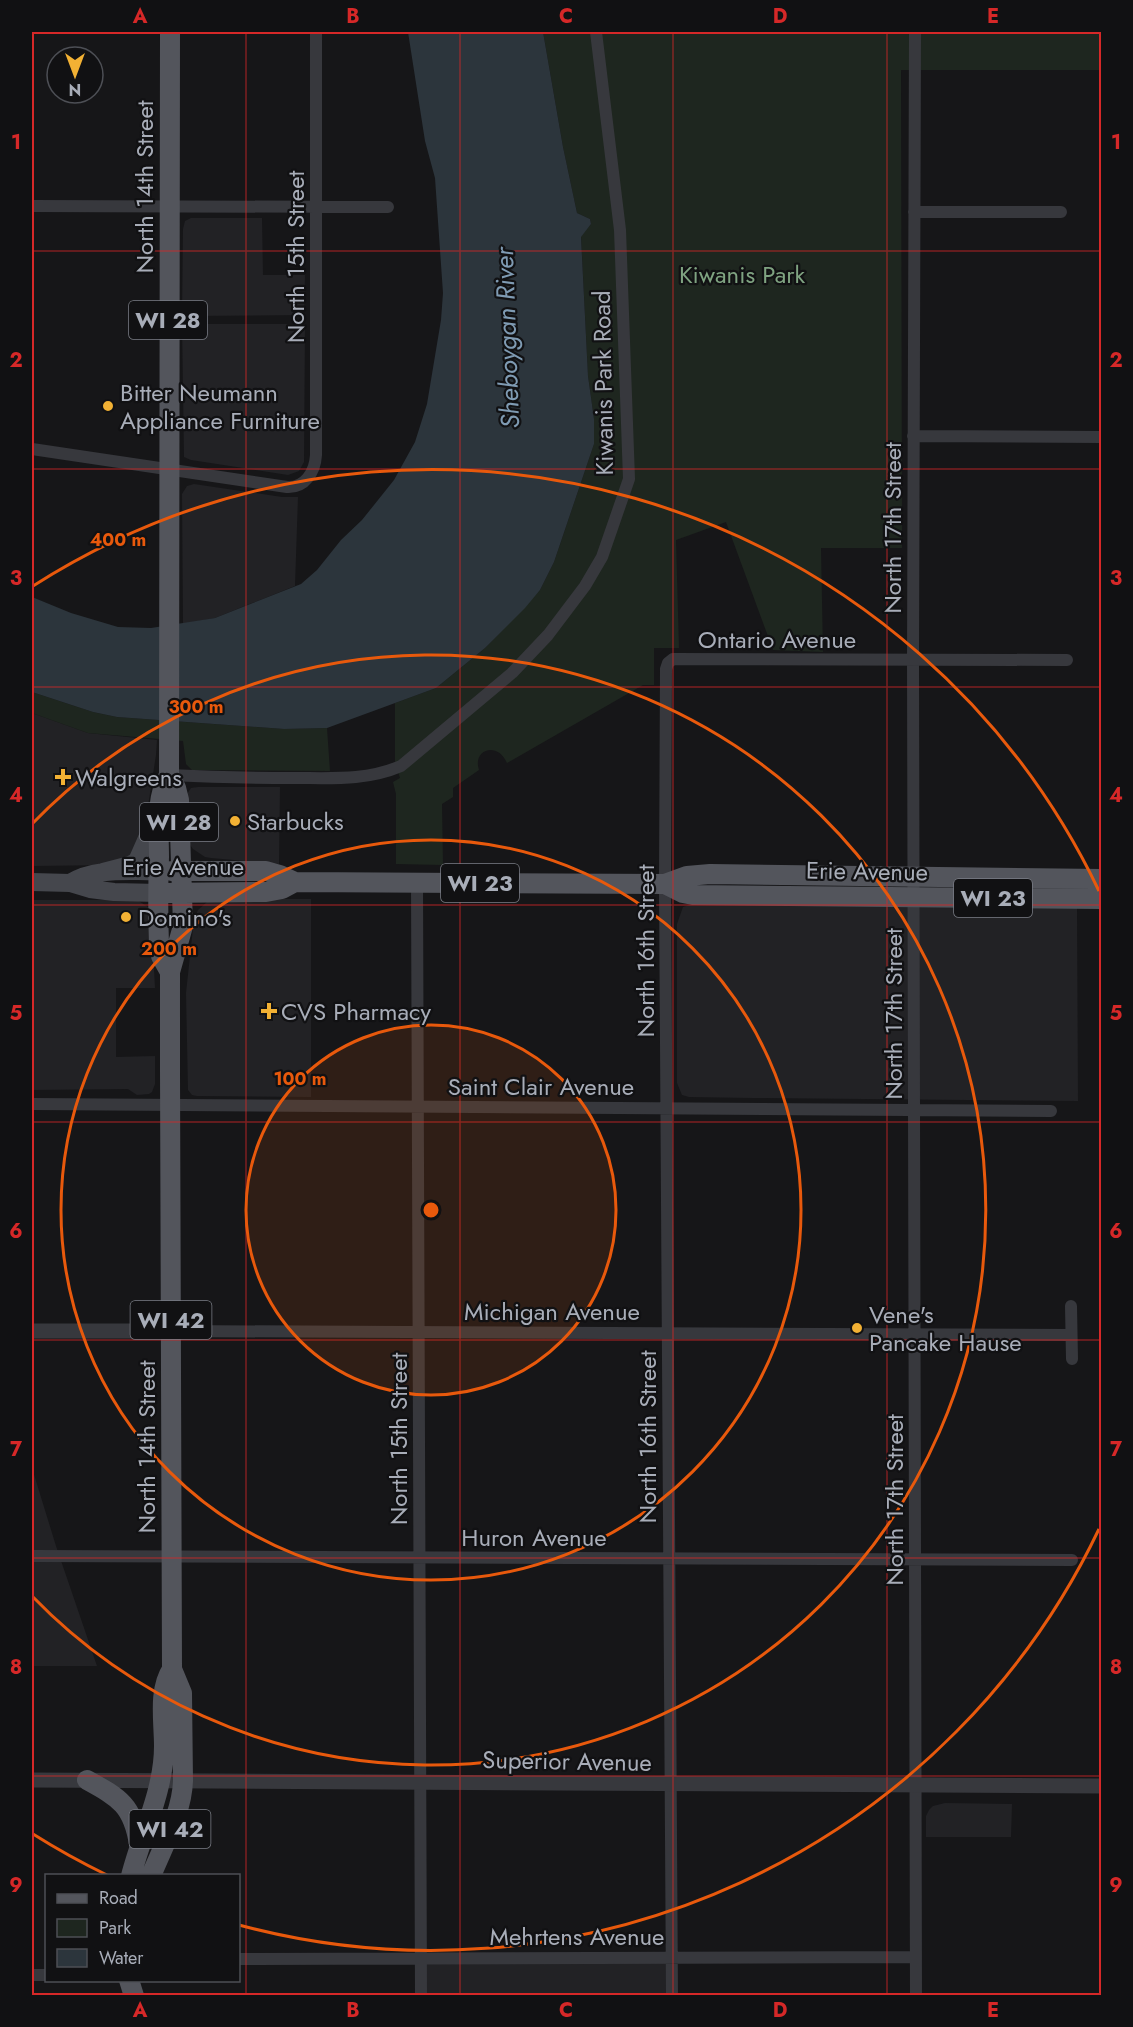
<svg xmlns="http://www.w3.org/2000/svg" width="1133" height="2027" viewBox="0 0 1133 2027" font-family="Jost,sans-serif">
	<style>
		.built { fill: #222225 }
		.green { fill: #1e261f }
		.water { fill: #2c353c }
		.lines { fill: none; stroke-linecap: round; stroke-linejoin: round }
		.minor { stroke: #37383d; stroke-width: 12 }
		.tertiary { stroke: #37383d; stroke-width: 15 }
		.secondary { stroke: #45474d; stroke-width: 18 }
		.primary { stroke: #53555c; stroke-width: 20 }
		.grid { fill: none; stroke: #d62828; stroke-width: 1.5; stroke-opacity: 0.55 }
		.ring { fill: none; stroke: #e8590c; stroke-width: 3 }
		.poi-dot { fill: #f2b134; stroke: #111113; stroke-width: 2 }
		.labels { text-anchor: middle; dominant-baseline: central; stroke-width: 4.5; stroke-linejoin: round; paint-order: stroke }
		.shield { fill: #111113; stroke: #7b7e86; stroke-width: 1.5 }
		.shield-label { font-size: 22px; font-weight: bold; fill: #a8adb8 }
		.street-label { font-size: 24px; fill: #a8adb8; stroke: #111113 }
		.park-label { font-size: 24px; fill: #7fa381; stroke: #111113 }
		.poi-label { font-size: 24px; fill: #a8adb8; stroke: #111113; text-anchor: start }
		.water-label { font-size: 26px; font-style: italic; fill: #7f9bb3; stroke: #111113 }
		.centre { fill: #e8590c; stroke: #111113; stroke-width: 3 }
		.ring-label { font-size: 18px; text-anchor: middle; font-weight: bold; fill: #e8590c; stroke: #111113; stroke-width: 4.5; stroke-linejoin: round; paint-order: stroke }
		.neatline { fill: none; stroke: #d62828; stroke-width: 2 }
		.grid-label { font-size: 20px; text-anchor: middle; font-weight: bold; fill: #d62828 }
	</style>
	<rect width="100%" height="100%" fill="#161618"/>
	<path class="built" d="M 262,218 L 263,275 L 305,275 L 304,315 L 182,316 L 183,229 L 185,221 L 191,218 Z
		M 182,324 L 305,324 L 304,462 L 299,471 L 288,475 L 191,460 L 184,457 Z
		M 194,484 L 282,497 L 298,497 L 295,586 L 215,618 L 183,624 L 182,494 L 187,486 Z
		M 32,713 L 88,733 L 157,740 L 156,755 L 143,838 L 137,851 L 113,865 L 32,866 Z
		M 198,787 L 280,787 L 279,864 L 211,858 L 205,857 L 193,849 L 188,842 L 187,794 L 191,788 Z
		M 252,899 L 311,899 L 311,1097 L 197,1096 L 192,1095 L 188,1090 L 186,993 L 194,919 L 198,910 L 208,901 Z
		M 32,900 L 137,900 L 148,907 L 151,914 L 155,988 L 116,988 L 116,1057 L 155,1056 L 155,1084 L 152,1092 L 149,1094 L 137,1095 L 128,1089 L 32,1090 Z
		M 695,903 L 1077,907 L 1078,1101 L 752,1098 L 689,1097 L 682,1095 L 677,1083 L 677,924 L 683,907 Z
		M 32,1468 L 56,1546 L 97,1666 L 32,1666 Z
		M 945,1803 L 1012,1804 L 1011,1837 L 926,1837 L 926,1816 L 929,1810 L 933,1806 Z
		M 672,1957 L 672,1995 L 421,1995 L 421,1958 Z"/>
	<path class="green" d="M 543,32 L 1101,32 L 1101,70 L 901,70 L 902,548 L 821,548 L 823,652 L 773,650 L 726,522 L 676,540 L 679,648 L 654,648 L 654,685 L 643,685 L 507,763 C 498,741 472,749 479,770 L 453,788 L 453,797 L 442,804 L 443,865 L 396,864 L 396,794 L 393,782 L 400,778 L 395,761 L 395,703 L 436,688 L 485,648 L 540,590 L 554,562 L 594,444 L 594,419 L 588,376 L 581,236 L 591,224 L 590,219 L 577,213 L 563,147 Z
		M 32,692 L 93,712 L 117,717 L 284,729 L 327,728 L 330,771 L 192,770 L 186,764 L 183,741 L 88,733 L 32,713 Z"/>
	<path class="water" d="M 408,32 L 543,32 L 563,147 L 577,213 L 590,219 L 591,224 L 581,237 L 588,376 L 594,419 L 594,444 L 554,562 L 540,590 L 525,608 L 485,648 L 436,688 L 327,728 L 284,729 L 117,717 L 93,712 L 32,692 L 32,597 L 71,613 L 118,627 L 151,628 L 215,618 L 301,584 L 317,570 L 341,540 L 362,520 L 394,480 L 415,442 L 427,404 L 441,320 L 443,293 L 435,178 L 425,141 Z"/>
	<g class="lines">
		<path class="minor" d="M 915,32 L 913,661 L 916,1996
			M 32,206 L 388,207
			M 914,212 L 1061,212
			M 913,436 L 1102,437
			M 32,449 L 287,487 C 305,488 315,472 316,455 L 316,32
			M 169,775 C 210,777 252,778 293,778 C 331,778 366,781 401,766 L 512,673 L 548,635 L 585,586 L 602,557 L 629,479 L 620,230 L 596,32
			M 417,882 L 421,1996
			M 32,1104 L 1051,1111
			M 1071,1306 L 1072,1359
			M 171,1331 L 1071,1335
			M 32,1556 L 1072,1560
			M 238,1959 L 916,1957
			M 32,1975 L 46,1975
			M 672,1996 L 665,884 L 666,669 L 668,663 L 673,659 L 1067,660"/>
		<path class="tertiary" d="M 32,1331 L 171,1331
			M 32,1780 L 1102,1786"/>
		<path class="secondary" d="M 103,872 L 130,865 L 137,861 L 159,811
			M 32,882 L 70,883 L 90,889 L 114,892 L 159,893
			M 70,883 C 96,867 129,872 158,871"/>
		<path class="primary" d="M 170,32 L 169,775 C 155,799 159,830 159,857 C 158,886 158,916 159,945 L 161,956 L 170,972
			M 171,871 L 266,871 L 280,875 L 295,882
			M 665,884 L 683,893 L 693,895 L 1102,899
			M 159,893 L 266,892 L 282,889 L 295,882 L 665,884 L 687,876 L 710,874 L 1102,879
			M 87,1780 C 120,1798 133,1806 139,1844
			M 131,1876 C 142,1833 164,1791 164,1746 C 164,1722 158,1690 172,1669
			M 151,1876 C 163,1846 182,1813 183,1781 L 182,1693 L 172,1669 L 170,1071 L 170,972 L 183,926 L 179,800 L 176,788 L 169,775
			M 129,1980 L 134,1996"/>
	</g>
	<path class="grid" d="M 246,32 L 246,1996M 460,32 L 460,1996M 673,32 L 673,1996M 887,32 L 887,1996M 32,251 L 1102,251M 32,469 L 1102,469M 32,687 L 1102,687M 32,905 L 1102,905M 32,1122 L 1102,1122M 32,1340 L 1102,1340M 32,1558 L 1102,1558M 32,1776 L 1102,1776"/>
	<circle cx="431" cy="1210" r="185" fill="#e8590c" fill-opacity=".12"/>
	<g class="ring">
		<circle cx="431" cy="1210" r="185"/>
		<circle cx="431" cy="1210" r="370"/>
		<path d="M32 824A555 555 0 1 1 32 1596"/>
		<path d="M1099 1529A740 740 0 0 1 239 1925M107 1875A740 740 0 0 1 33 1834M33 586A740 740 0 0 1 1099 891"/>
	</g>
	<g class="poi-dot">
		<circle cx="108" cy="406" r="6"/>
		<path d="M60 768h6v6h6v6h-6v6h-6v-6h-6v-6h6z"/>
		<circle cx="235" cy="821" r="6"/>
		<circle cx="126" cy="917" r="6"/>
		<path d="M266 1002h6v6h6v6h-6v6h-6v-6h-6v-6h6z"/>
		<circle cx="857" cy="1328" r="6"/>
	</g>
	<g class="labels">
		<g class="shield">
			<rect x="129" y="301" width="78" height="38" rx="4.5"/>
			<rect x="140" y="803" width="78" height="38" rx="4.5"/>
			<rect x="441" y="864" width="78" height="38" rx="4.5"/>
			<rect x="954" y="879" width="78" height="38" rx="4.5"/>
			<rect x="130.5" y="1301" width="81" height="38" rx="4.5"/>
			<rect x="129.5" y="1810" width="81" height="38" rx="4.5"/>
		</g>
		<g class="shield-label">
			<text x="168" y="320">WI 28</text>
			<text x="179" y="822">WI 28</text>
			<text x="480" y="883">WI 23</text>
			<text x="993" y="898">WI 23</text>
			<text x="171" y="1320">WI 42</text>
			<text x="170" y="1829">WI 42</text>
		</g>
		<g class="street-label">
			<text transform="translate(144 187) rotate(-90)">North 14th Street</text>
			<text transform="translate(295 257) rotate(-90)">North 15th Street</text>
			<text transform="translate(603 383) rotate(-91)">Kiwanis Park Road</text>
			<text transform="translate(892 528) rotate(-90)">North 17th Street</text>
			<text x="777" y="639">Ontario Avenue</text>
			<text x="183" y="866">Erie Avenue</text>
			<text transform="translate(867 871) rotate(1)">Erie Avenue</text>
			<text transform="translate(645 951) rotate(-90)">North 16th Street</text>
			<text transform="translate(893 1014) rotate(-90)">North 17th Street</text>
			<text x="541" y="1086">Saint Clair Avenue</text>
			<text x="552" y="1311">Michigan Avenue</text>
			<text transform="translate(647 1437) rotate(-90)">North 16th Street</text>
			<text transform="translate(398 1439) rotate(-90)">North 15th Street</text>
			<text transform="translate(146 1447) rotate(-90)">North 14th Street</text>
			<text transform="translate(894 1500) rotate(-90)">North 17th Street</text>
			<text x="534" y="1537">Huron Avenue</text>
			<text transform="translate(567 1761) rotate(1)">Superior Avenue</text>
			<text x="577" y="1936">Mehrtens Avenue</text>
		</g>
		<g class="park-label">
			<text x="742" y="274">Kiwanis Park</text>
		</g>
		<g class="poi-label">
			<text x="120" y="392">Bitter Neumann<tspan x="120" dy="28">Appliance Furniture</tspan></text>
			<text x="75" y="777">Walgreens</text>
			<text x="247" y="821">Starbucks</text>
			<text x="138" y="917">Domino's</text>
			<text x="281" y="1011">CVS Pharmacy</text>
			<text x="869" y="1314">Vene's<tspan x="869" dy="28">Pancake Hause</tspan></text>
		</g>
		<g class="water-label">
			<text transform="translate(507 338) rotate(-92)">Sheboygan River</text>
		</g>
	</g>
	<circle cx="431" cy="1210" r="9" class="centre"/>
	<g class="ring-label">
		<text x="118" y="546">400 m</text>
		<text x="196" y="713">300 m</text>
		<text x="169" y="955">200 m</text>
		<text x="300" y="1085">100 m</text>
	</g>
	<rect width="1133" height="2027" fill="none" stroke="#111113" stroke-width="66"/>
	<rect x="45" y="1874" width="195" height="108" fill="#111113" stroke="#4d4f55" stroke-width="1.5"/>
	<rect x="57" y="1894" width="30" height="9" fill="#53555c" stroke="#4d4f55" stroke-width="1.5"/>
	<text x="99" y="1904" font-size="18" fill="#a8adb8">Road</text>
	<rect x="57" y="1919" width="30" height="18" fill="#1e261f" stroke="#4d4f55" stroke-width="1.5"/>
	<text x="99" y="1934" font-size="18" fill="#a8adb8">Park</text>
	<rect x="57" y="1949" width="30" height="18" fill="#2c353c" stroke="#4d4f55" stroke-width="1.5"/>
	<text x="99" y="1964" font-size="18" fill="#a8adb8">Water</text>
	<g transform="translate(75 75) rotate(180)"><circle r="28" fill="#111113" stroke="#4d4f55" stroke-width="1.5"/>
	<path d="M0-4.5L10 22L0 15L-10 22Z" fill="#f2b134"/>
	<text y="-9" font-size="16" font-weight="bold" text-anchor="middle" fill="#a8adb8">N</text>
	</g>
	<rect x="33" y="33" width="1067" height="1961" class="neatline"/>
	<g class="grid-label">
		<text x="140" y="23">A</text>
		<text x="353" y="23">B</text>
		<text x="566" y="23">C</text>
		<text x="780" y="23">D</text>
		<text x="993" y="23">E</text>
		<text x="16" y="149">1</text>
		<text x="1116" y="149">1</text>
		<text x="16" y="367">2</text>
		<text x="1116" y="367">2</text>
		<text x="16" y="585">3</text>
		<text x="1116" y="585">3</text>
		<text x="16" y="802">4</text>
		<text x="1116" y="802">4</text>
		<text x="16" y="1020">5</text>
		<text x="1116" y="1020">5</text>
		<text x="16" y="1238">6</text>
		<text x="1116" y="1238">6</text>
		<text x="16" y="1456">7</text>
		<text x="1116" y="1456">7</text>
		<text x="16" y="1674">8</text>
		<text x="1116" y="1674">8</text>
		<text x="16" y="1892">9</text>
		<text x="1116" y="1892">9</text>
		<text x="140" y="2017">A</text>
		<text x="353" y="2017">B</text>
		<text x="566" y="2017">C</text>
		<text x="780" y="2017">D</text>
		<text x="993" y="2017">E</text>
	</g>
</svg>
